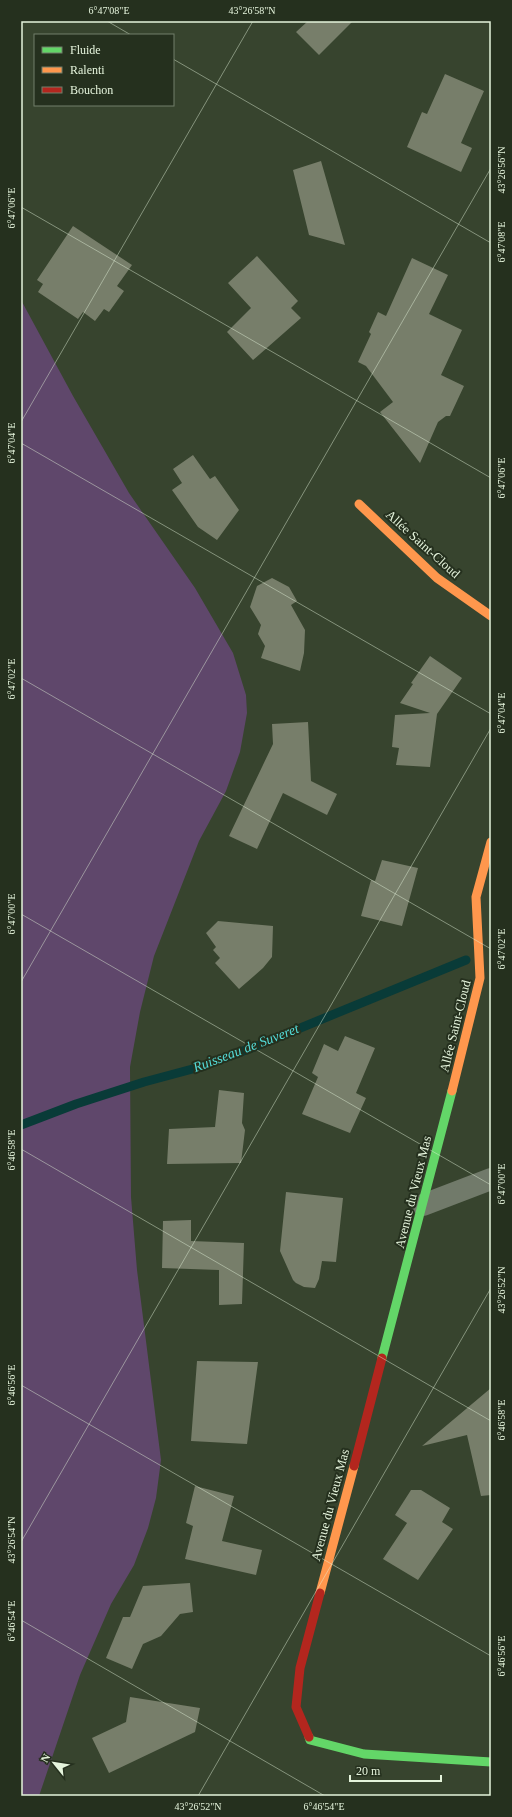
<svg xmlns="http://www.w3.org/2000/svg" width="512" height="1817" viewBox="0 0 512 1817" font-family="'Times New Roman',serif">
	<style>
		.green { fill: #5f476b }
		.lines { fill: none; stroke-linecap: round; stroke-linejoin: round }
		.stream { stroke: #093b38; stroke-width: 9 }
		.building { fill: #777e6a }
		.street { stroke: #717a6a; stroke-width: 22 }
		.fast { stroke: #63d668; stroke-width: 9 }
		.slow { stroke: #ff974d; stroke-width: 9 }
		.jam { stroke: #b3261e; stroke-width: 9 }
		.ticks { fill: none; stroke: #e5f4dc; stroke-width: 1; stroke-opacity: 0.45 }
		.labels { text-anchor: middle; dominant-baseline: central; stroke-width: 4; stroke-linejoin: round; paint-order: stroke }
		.street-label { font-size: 13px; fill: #e5f4dc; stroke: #25301e }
		.water-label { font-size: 14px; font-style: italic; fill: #54dcd9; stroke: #25301e }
		.neatline { fill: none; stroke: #e5f4dc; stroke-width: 1.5 }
		.ticks-label { font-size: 10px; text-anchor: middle; fill: #e5f4dc }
	</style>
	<rect width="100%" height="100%" fill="#37442e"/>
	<path class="green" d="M 21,300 L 73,396 L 129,493 L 195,588 L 233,653 L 246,695 L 247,713 L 240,752 L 226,791 L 199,841 L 154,956 L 140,1012 L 130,1067 L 131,1197 L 137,1270 L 161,1460 L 156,1498 L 148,1528 L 134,1565 L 111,1604 L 80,1675 L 39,1796 L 21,1796 Z"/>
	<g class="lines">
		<path class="stream" d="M 21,1125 L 76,1104 L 144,1082 L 200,1067 L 254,1047 L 466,960"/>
	</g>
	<path class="building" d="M 308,21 L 353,21 L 319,55 L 296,32 Z
		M 445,74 L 484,91 L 461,143 L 472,148 L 461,172 L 407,147 L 422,112 L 427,114 Z
		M 321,161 L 345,245 L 309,235 L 293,170 Z
		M 73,226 L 132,265 L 117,286 L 124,291 L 109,312 L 104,309 L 95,321 L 83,312 L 78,319 L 38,292 L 43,284 L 37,280 Z
		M 257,256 L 298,301 L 291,308 L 301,318 L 253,360 L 227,332 L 251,308 L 228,283 Z
		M 412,258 L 448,275 L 429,314 L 462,330 L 441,375 L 464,386 L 450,416 L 446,416 L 438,422 L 420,463 L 380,412 L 393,402 L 366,366 L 358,362 L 371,334 L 369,332 L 378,312 L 386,316 Z
		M 193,455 L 210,479 L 215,476 L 239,510 L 217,540 L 198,527 L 172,490 L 182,483 L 173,469 Z
		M 272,578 L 289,587 L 297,601 L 291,605 L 305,630 L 304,653 L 300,671 L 261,658 L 265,646 L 258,634 L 261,625 L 250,607 L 257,586 Z
		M 430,656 L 462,678 L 437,714 L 430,767 L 396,765 L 399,748 L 392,747 L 395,715 L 430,713 L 400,703 L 413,684 L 411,683 Z
		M 308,722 L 311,781 L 337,794 L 327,815 L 283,793 L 257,849 L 229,836 L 273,744 L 272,724 Z
		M 382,860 L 418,868 L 402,926 L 361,916 L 371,880 L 375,881 Z
		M 218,921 L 273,926 L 272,957 L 263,968 L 239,989 L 215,963 L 220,958 L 213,950 L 216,947 L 206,933 Z
		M 345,1036 L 375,1048 L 356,1093 L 366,1098 L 350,1133 L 302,1114 L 318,1077 L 312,1073 L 324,1044 L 338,1051 Z
		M 219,1090 L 244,1093 L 242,1123 L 245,1130 L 241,1163 L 167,1164 L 169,1129 L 215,1127 Z
		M 286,1192 L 343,1198 L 336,1262 L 322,1261 L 319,1279 L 315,1288 L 304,1287 L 296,1283 L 293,1280 L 280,1251 Z
		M 191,1220 L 191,1241 L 244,1243 L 242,1304 L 219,1305 L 219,1270 L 162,1268 L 163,1221 Z
		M 197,1361 L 258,1362 L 247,1444 L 191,1441 Z
		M 491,1388 L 491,1495 L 481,1496 L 467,1435 L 422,1446 Z
		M 195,1486 L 234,1496 L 222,1541 L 262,1550 L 256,1575 L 185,1559 L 193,1526 L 186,1523 Z
		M 411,1490 L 421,1490 L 450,1508 L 442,1522 L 453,1529 L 418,1580 L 383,1559 L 407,1523 L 395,1515 Z
		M 190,1583 L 193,1612 L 180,1614 L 161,1636 L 143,1644 L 132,1669 L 106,1658 L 123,1617 L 130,1617 L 143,1586 Z
		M 130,1697 L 200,1708 L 195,1732 L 109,1773 L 92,1738 L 126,1722 Z"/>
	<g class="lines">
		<path class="street" d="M 423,1205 L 491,1179"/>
		<path class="fast" d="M 382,1358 L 452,1091
			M 309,1737 L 310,1740 L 364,1754 L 491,1762"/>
		<path class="slow" d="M 359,504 L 437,578 L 491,616
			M 452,1091 L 480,978 L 476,897 L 491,842
			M 320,1593 L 354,1466"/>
		<path class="jam" d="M 354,1466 L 382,1358
			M 309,1737 L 296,1707 L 300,1668 L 320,1593"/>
	</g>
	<path class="ticks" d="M 107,21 L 131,35M 173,59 L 491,243M 21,207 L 491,478M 21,422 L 253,21M 21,443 L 491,714M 21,678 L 491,949M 21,914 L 491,1185M 21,982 L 491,168M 21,1149 L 491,1421M 21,1385 L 491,1656M 21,1542 L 491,728M 21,1620 L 325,1796M 198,1796 L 491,1288"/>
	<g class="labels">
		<g class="street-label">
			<text transform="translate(423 544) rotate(42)">Allée Saint-Cloud</text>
			<text transform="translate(455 1026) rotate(-76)">Allée Saint-Cloud</text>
			<text transform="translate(413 1192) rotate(-76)">Avenue du Vieux Mas</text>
			<text transform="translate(330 1505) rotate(-75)">Avenue du Vieux Mas</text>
		</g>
		<g class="water-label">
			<text transform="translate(246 1048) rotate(-21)">Ruisseau de Suveret</text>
		</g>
	</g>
	<rect width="512" height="1817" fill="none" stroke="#25301e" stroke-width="44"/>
	<rect x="34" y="34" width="140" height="72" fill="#25301e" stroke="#727e6a"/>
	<rect x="42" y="47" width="20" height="6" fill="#63d668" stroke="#727e6a"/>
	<text x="70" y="54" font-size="12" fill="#e5f4dc">Fluide</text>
	<rect x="42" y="67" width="20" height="6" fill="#ff974d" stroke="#727e6a"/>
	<text x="70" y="74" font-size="12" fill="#e5f4dc">Ralenti</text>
	<rect x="42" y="87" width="20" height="6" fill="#b3261e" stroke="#727e6a"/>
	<text x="70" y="94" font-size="12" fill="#e5f4dc">Bouchon</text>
	<g transform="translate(54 1763) rotate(300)" stroke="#25301e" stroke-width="3" paint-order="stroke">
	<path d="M0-3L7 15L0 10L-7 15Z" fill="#e5f4dc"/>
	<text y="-6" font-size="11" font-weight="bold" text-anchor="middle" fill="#e5f4dc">N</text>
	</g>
	<path d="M350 1775v6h91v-6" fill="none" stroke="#e5f4dc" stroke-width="2"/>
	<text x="356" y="1775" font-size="12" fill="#e5f4dc" stroke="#25301e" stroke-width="3" paint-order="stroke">20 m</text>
	<rect x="22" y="22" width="468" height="1773" class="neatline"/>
	<g class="ticks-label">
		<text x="109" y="14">6°47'08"E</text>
		<text x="252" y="14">43°26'58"N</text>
		<text transform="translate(501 170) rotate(-90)" y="4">43°26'56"N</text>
		<text transform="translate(11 208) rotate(-90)" y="4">6°47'06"E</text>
		<text transform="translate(501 242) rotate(-90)" y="4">6°47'08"E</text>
		<text transform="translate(11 443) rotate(-90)" y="4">6°47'04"E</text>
		<text transform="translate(501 478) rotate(-90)" y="4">6°47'06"E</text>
		<text transform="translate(11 679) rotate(-90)" y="4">6°47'02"E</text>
		<text transform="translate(501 713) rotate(-90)" y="4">6°47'04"E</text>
		<text transform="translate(11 914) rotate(-90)" y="4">6°47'00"E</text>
		<text transform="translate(501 949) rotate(-90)" y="4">6°47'02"E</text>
		<text transform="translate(11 1150) rotate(-90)" y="4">6°46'58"E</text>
		<text transform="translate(501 1184) rotate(-90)" y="4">6°47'00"E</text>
		<text transform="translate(501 1290) rotate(-90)" y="4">43°26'52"N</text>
		<text transform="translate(11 1385) rotate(-90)" y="4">6°46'56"E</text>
		<text transform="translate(501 1420) rotate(-90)" y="4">6°46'58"E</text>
		<text transform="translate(11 1540) rotate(-90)" y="4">43°26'54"N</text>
		<text transform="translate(11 1621) rotate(-90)" y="4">6°46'54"E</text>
		<text transform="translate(501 1656) rotate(-90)" y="4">6°46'56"E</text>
		<text x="198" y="1810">43°26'52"N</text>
		<text x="324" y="1810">6°46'54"E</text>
	</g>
</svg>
